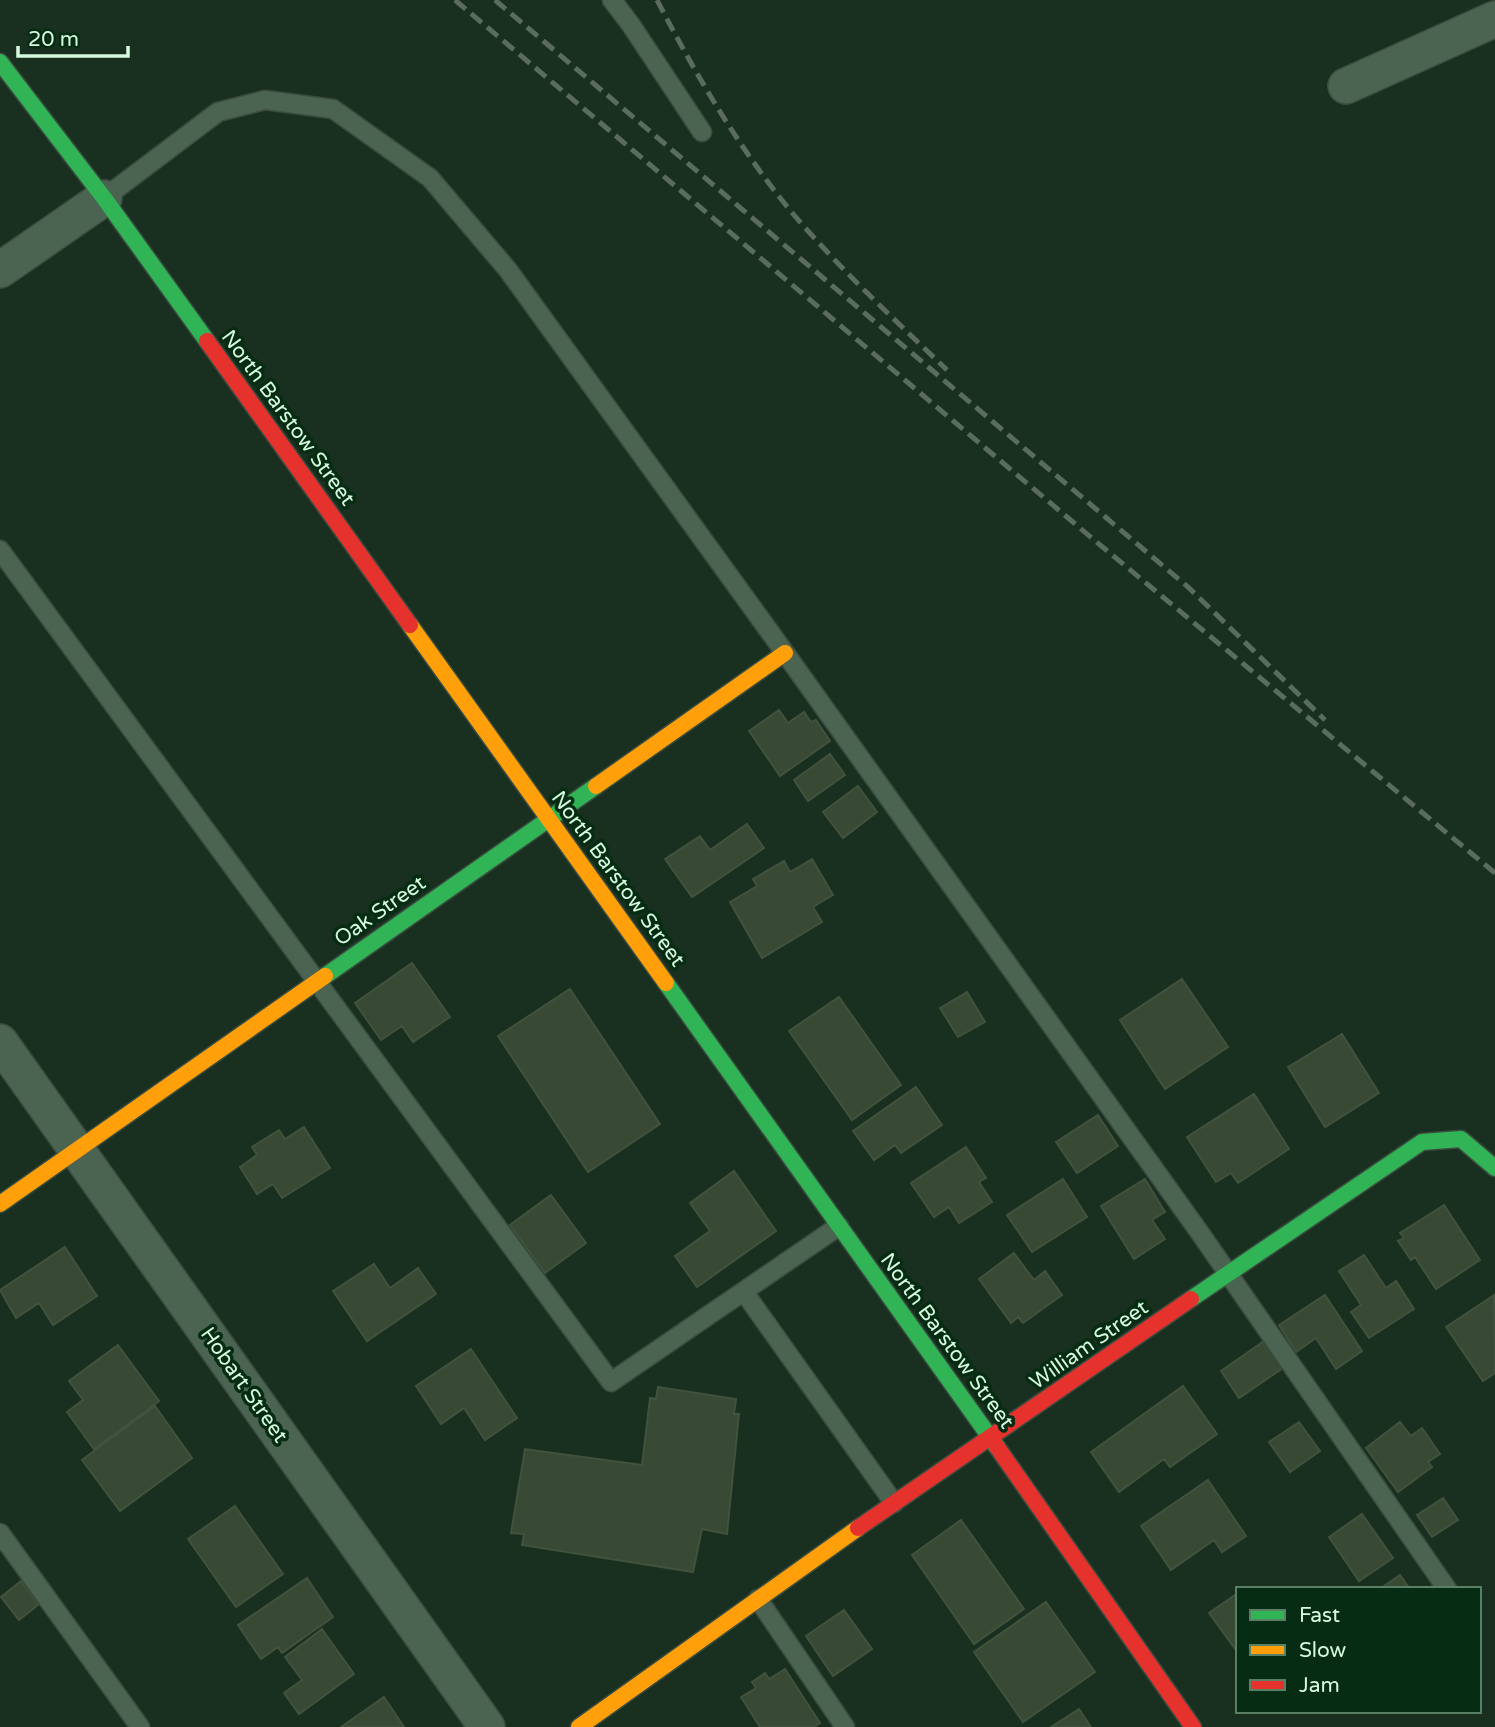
<svg xmlns="http://www.w3.org/2000/svg" width="1495" height="1727" viewBox="0 0 1495 1727" font-family="'Varela Round',sans-serif">
	<style>
		.building { fill: #384a33; stroke: #41523d; stroke-width: 2 }
		.lines { fill: none; stroke-linecap: round; stroke-linejoin: round }
		.lane-casing { stroke: #394c3f; stroke-width: 21 }
		.street-casing { stroke: #394c3f; stroke-width: 38 }
		.fast-casing { stroke: #394c3f; stroke-width: 19 }
		.slow-casing { stroke: #394c3f; stroke-width: 19 }
		.jam-casing { stroke: #394c3f; stroke-width: 19 }
		.lane { stroke: #4b6351; stroke-width: 18 }
		.street { stroke: #4b6351; stroke-width: 35 }
		.fast { stroke: #30b455; stroke-width: 16 }
		.slow { stroke: #ff9f0a; stroke-width: 16 }
		.jam { stroke: #e5322d; stroke-width: 16 }
		.rail { stroke: #596c5e; stroke-width: 5; stroke-dasharray: 14 7; stroke-linecap: butt }
		.labels { text-anchor: middle; dominant-baseline: central; stroke-width: 7; stroke-linejoin: round; paint-order: stroke }
		.street-label { font-size: 21px; fill: #d6fadd; stroke: #062d13 }
	</style>
	<rect width="100%" height="100%" fill="#192f20"/>
	<path class="building" d="M 779,710 L 788,723 L 804,712 L 811,722 L 816,720 L 830,741 L 780,776 L 749,731 Z
		M 830,754 L 845,775 L 808,801 L 794,780 Z
		M 858,786 L 877,812 L 843,838 L 823,812 Z
		M 747,824 L 764,848 L 692,897 L 665,859 L 700,836 L 710,850 Z
		M 812,859 L 833,895 L 813,907 L 822,922 L 762,958 L 730,902 L 757,886 L 753,879 L 784,861 L 790,872 Z
		M 412,963 L 450,1017 L 413,1042 L 402,1026 L 381,1040 L 355,1003 Z
		M 1182,979 L 1228,1047 L 1165,1089 L 1120,1020 Z
		M 570,989 L 660,1124 L 588,1172 L 498,1036 Z
		M 967,992 L 985,1022 L 958,1037 L 940,1008 Z
		M 839,997 L 901,1085 L 852,1120 L 789,1031 Z
		M 1342,1034 L 1379,1093 L 1325,1127 L 1288,1067 Z
		M 916,1087 L 942,1125 L 901,1153 L 895,1145 L 874,1160 L 853,1131 Z
		M 1254,1094 L 1289,1149 L 1238,1183 L 1231,1173 L 1216,1182 L 1187,1137 Z
		M 1098,1115 L 1118,1146 L 1077,1173 L 1056,1142 Z
		M 304,1127 L 330,1168 L 282,1198 L 273,1184 L 257,1194 L 240,1167 L 257,1155 L 252,1147 L 279,1130 L 285,1139 Z
		M 966,1147 L 986,1178 L 979,1182 L 992,1202 L 959,1223 L 949,1207 L 934,1217 L 911,1183 Z
		M 734,1171 L 776,1231 L 697,1287 L 675,1256 L 710,1231 L 690,1203 Z
		M 1063,1179 L 1087,1217 L 1032,1252 L 1007,1215 Z
		M 1145,1179 L 1165,1212 L 1152,1220 L 1165,1239 L 1134,1259 L 1101,1206 Z
		M 551,1195 L 586,1243 L 545,1273 L 510,1225 Z
		M 1444,1205 L 1480,1260 L 1436,1289 L 1415,1257 L 1411,1260 L 1398,1241 L 1404,1238 L 1400,1233 Z
		M 65,1247 L 97,1296 L 53,1325 L 39,1303 L 16,1318 L 0,1290 Z
		M 1014,1253 L 1034,1280 L 1045,1271 L 1062,1295 L 1023,1323 L 1018,1317 L 1011,1323 L 979,1279 Z
		M 1364,1255 L 1386,1288 L 1396,1281 L 1414,1309 L 1369,1338 L 1351,1312 L 1361,1305 L 1339,1271 Z
		M 374,1264 L 390,1288 L 418,1268 L 436,1294 L 367,1341 L 333,1291 Z
		M 1325,1295 L 1362,1351 L 1336,1369 L 1316,1338 L 1296,1352 L 1279,1325 Z
		M 1494,1295 L 1495,1373 L 1483,1381 L 1446,1327 Z
		M 1267,1339 L 1286,1366 L 1239,1398 L 1221,1371 Z
		M 118,1345 L 159,1401 L 94,1449 L 67,1412 L 83,1400 L 69,1381 Z
		M 471,1349 L 517,1418 L 485,1440 L 464,1408 L 441,1424 L 416,1386 Z
		M 1183,1386 L 1217,1434 L 1170,1467 L 1164,1459 L 1119,1492 L 1091,1452 Z
		M 658,1387 L 736,1399 L 734,1414 L 739,1414 L 727,1534 L 702,1529 L 693,1572 L 522,1545 L 524,1534 L 511,1533 L 525,1449 L 642,1465 L 650,1398 L 656,1399 Z
		M 155,1406 L 192,1458 L 120,1511 L 82,1460 Z
		M 1299,1422 L 1320,1451 L 1290,1472 L 1269,1442 Z
		M 1400,1422 L 1411,1436 L 1422,1428 L 1440,1454 L 1428,1462 L 1432,1467 L 1398,1492 L 1366,1448 Z
		M 1208,1480 L 1246,1536 L 1222,1552 L 1214,1540 L 1171,1570 L 1141,1526 Z
		M 1443,1498 L 1458,1520 L 1432,1537 L 1417,1515 Z
		M 235,1506 L 283,1574 L 236,1607 L 188,1539 Z
		M 1362,1514 L 1393,1558 L 1359,1581 L 1329,1537 Z
		M 961,1520 L 1024,1609 L 974,1644 L 912,1555 Z
		M 1400,1575 L 1410,1589 L 1380,1589 Z
		M 307,1578 L 333,1617 L 282,1653 L 278,1647 L 261,1659 L 238,1625 Z
		M 21,1581 L 39,1604 L 19,1620 L 1,1597 Z
		M 1238,1593 L 1238,1653 L 1209,1613 Z
		M 1046,1602 L 1095,1672 L 1023,1722 L 974,1652 Z
		M 844,1610 L 872,1649 L 833,1676 L 806,1636 Z
		M 322,1629 L 354,1674 L 299,1714 L 284,1693 L 302,1680 L 285,1657 Z
		M 785,1669 L 820,1723 L 814,1727 L 760,1727 L 741,1697 L 756,1688 L 752,1682 L 765,1673 L 769,1679 Z
		M 384,1697 L 404,1727 L 341,1727 Z
		M 1079,1709 L 1091,1727 L 1051,1727 Z"/>
	<g class="lines">
		<g class="lane-casing">
			<path id="lane" d="M 612,0 L 631,25 L 702,132
				M 104,198 L 218,112 L 265,100 L 333,109 L 430,178 L 508,270 L 785,653 L 1200,1233 L 1447,1589
				M 0,550 L 611,1382 L 839,1226
				M 744,1292 L 894,1503
				M 0,1533 L 140,1727
				M 758,1599 L 845,1727"/>
		</g>
		<g class="street-casing">
			<path id="street" d="M 1346,86 L 1495,19
				M 0,270 L 104,198
				M 0,1042 L 487,1727"/>
		</g>
		<g class="fast-casing">
			<path id="fast" d="M 0,62 L 104,198 L 207,341
				M 325,976 L 596,786
				M 666,983 L 997,1447
				M 1191,1299 L 1422,1142 L 1461,1139 L 1495,1168"/>
		</g>
		<g class="slow-casing">
			<path id="slow" d="M 410,625 L 666,983
				M 596,786 L 785,653
				M 0,1204 L 325,976
				M 579,1727 L 858,1528"/>
		</g>
		<g class="jam-casing">
			<path id="jam" d="M 207,341 L 410,625
				M 997,1447 L 1193,1727
				M 858,1528 L 1191,1299"/>
		</g>
		<use href="#lane" class="lane"/>
		<use href="#street" class="street"/>
		<use href="#fast" class="fast"/>
		<use href="#slow" class="slow"/>
		<use href="#jam" class="jam"/>
		<path class="rail" d="M 455,0 L 1093,539 L 1495,873
			M 495,0 L 1188,587 L 1325,720
			M 657,0 C 696,75 739,149 794,215 C 841,270 895,320 947,370"/>
	</g>
	<g class="labels">
		<g class="street-label">
			<text transform="translate(288 418) rotate(54)">North Barstow Street</text>
			<text transform="translate(618 879) rotate(54)">North Barstow Street</text>
			<text transform="translate(380 911) rotate(-35)">Oak Street</text>
			<text transform="translate(947 1341) rotate(54)">North Barstow Street</text>
			<text transform="translate(1089 1345) rotate(-35)">William Street</text>
			<text transform="translate(244 1385) rotate(55)">Hobart Street</text>
		</g>
	</g>
	<rect x="1236" y="1587" width="245" height="126" fill="#062d13" stroke="#597f64" stroke-width="2"/>
	<rect x="1250" y="1610" width="35" height="10" fill="#30b455" stroke="#597f64" stroke-width="2"/>
	<text x="1299" y="1622" font-size="21" fill="#d6fadd">Fast</text>
	<rect x="1250" y="1645" width="35" height="10" fill="#ff9f0a" stroke="#597f64" stroke-width="2"/>
	<text x="1299" y="1657" font-size="21" fill="#d6fadd">Slow</text>
	<rect x="1250" y="1680" width="35" height="10" fill="#e5322d" stroke="#597f64" stroke-width="2"/>
	<text x="1299" y="1692" font-size="21" fill="#d6fadd">Jam</text>
	<path d="M18 46v10h110v-10" fill="none" stroke="#d6fadd" stroke-width="3.5"/>
	<text x="28" y="46" font-size="21" fill="#d6fadd" stroke="#062d13" stroke-width="5" paint-order="stroke">20 m</text>
</svg>
